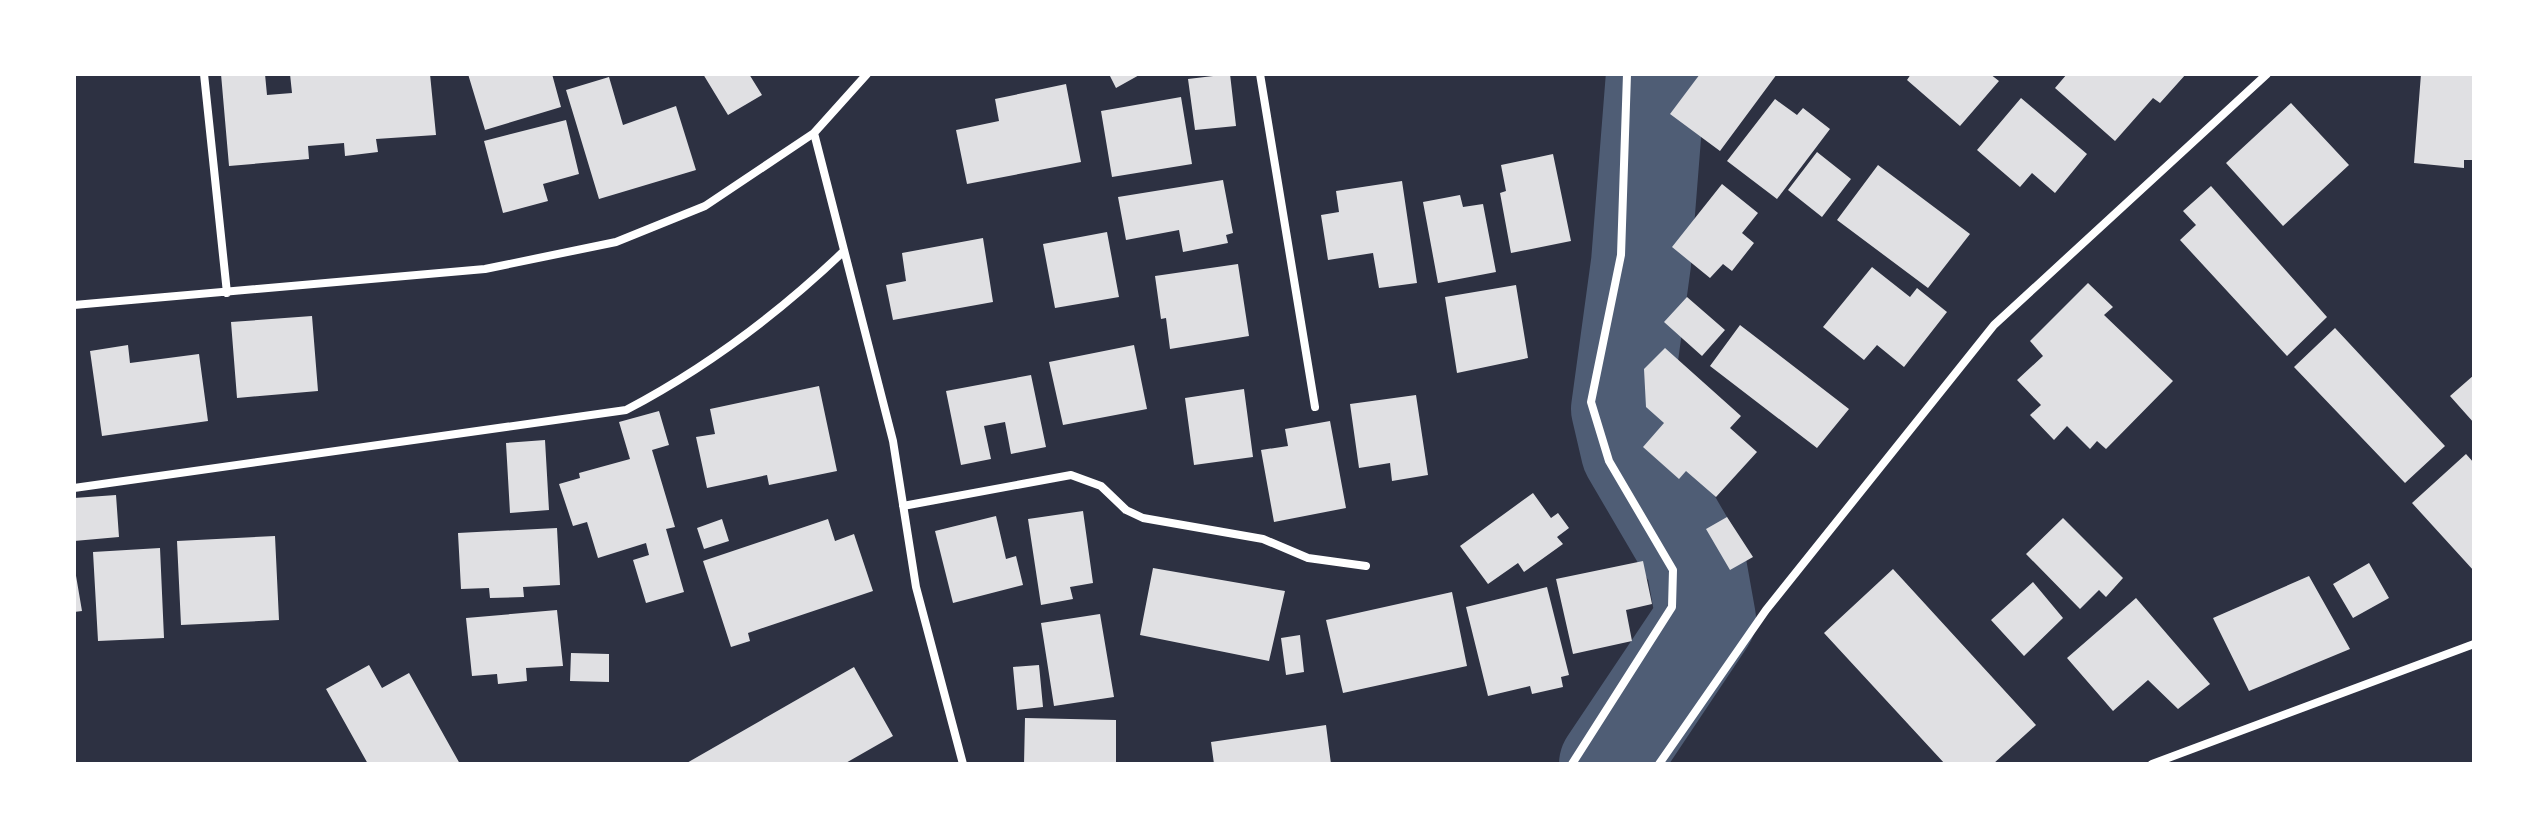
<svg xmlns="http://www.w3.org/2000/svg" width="2548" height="838" viewBox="0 0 2548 838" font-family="'Varela Round',sans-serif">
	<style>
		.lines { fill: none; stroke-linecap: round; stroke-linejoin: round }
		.river { stroke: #4f5d75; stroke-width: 100 }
		.building { fill: #e0e0e3 }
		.minor { stroke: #fff; stroke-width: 8 }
	</style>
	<rect width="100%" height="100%" fill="#2d3142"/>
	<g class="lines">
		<path class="river" d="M 1609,764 L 1706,619 L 1696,563 L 1631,452 L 1621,409 L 1641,263 L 1656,74"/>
	</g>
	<path class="building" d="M 221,74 L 265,74 L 267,95 L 292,93 L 290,74 L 430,74 L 436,135 L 376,139 L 378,152 L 345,156 L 344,143 L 308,146 L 309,159 L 229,166 Z
		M 468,74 L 552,74 L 561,107 L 485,130 Z
		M 703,74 L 749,74 L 762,95 L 728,115 Z
		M 1109,74 L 1141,74 L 1116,88 Z
		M 1230,74 L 1236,126 L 1195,130 L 1188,79 Z
		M 1700,74 L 1777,74 L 1720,151 L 1670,114 Z
		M 1911,74 L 1990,74 L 1999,81 L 1960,126 L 1907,80 Z
		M 2067,74 L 2186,74 L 2160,103 L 2153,98 L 2115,141 L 2055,88 Z
		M 2421,74 L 2474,74 L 2474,160 L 2464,160 L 2464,168 L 2414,163 Z
		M 609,77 L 623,125 L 676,106 L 696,170 L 599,199 L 566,90 Z
		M 1066,84 L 1081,162 L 967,184 L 956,130 L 999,121 L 995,99 Z
		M 1181,97 L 1192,164 L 1112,177 L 1101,111 Z
		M 2021,98 L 2087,154 L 2055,193 L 2032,173 L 2020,187 L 1977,150 Z
		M 1775,99 L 1797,115 L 1803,108 L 1830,129 L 1777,199 L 1727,161 Z
		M 2291,103 L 2349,165 L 2283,226 L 2226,163 Z
		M 566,120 L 579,174 L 543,184 L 548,201 L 503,213 L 484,141 Z
		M 1817,152 L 1851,179 L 1822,217 L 1788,190 Z
		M 1553,154 L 1571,241 L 1511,253 L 1500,193 L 1506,191 L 1501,165 Z
		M 1878,165 L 1970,234 L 1928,288 L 1837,220 Z
		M 1223,180 L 1233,233 L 1226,235 L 1228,243 L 1183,252 L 1179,230 L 1126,240 L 1118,197 Z
		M 1402,181 L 1417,283 L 1379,288 L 1373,253 L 1328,260 L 1321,215 L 1339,212 L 1336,191 Z
		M 1722,184 L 1758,213 L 1742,233 L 1754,243 L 1732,271 L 1723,264 L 1710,278 L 1672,247 Z
		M 2211,186 L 2327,317 L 2287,356 L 2180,240 L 2196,225 L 2183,211 Z
		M 1460,195 L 1463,207 L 1483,204 L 1496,272 L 1438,283 L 1423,202 Z
		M 1107,232 L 1119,297 L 1055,308 L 1043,244 Z
		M 983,238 L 993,302 L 893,320 L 886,285 L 906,281 L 902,253 Z
		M 1238,264 L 1249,336 L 1170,349 L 1166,318 L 1161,319 L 1155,276 Z
		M 1872,267 L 1910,297 L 1917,288 L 1947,312 L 1904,367 L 1877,345 L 1864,360 L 1823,327 Z
		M 2088,283 L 2113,307 L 2104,315 L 2173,381 L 2106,449 L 2097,441 L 2090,449 L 2067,426 L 2054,440 L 2030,415 L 2041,405 L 2017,380 L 2043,356 L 2030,341 Z
		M 1516,285 L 1528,358 L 1457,373 L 1445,297 Z
		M 1687,297 L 1725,330 L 1702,356 L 1664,322 Z
		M 312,316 L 318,391 L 237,398 L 231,322 Z
		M 1740,325 L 1849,409 L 1817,448 L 1710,366 Z
		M 2335,328 L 2445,446 L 2405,483 L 2294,367 Z
		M 128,345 L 130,363 L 199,354 L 208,421 L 102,436 L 90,351 Z
		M 1134,345 L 1147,409 L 1063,425 L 1049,362 Z
		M 1665,348 L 1741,416 L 1730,428 L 1757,452 L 1716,497 L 1686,471 L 1679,479 L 1643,447 L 1664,423 L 1646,407 L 1644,369 Z
		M 1031,375 L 1046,447 L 1011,454 L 1005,422 L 984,426 L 991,459 L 961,465 L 946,391 Z
		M 2474,375 L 2474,423 L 2450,396 Z
		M 819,386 L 837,471 L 769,485 L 767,475 L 707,488 L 696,437 L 715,434 L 710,409 Z
		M 1244,389 L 1253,457 L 1194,465 L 1185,398 Z
		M 1416,395 L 1428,475 L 1392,481 L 1390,463 L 1359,468 L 1350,404 Z
		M 659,411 L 669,445 L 652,450 L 675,527 L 666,529 L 684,592 L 646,603 L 633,560 L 649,555 L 646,543 L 598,558 L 587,522 L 573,526 L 559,484 L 580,478 L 579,473 L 630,459 L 619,422 Z
		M 1330,421 L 1346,508 L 1274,522 L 1261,450 L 1288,446 L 1285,429 Z
		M 545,440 L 549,510 L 510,513 L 506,443 Z
		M 2466,454 L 2474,463 L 2474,571 L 2412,503 Z
		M 1533,493 L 1551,518 L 1558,513 L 1569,528 L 1557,537 L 1563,544 L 1524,572 L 1518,563 L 1488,584 L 1460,546 Z
		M 116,495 L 119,537 L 74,541 L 74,498 Z
		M 1083,511 L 1093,583 L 1070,587 L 1073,599 L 1041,605 L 1028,519 Z
		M 996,516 L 1006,559 L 1016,556 L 1023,585 L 953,603 L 935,531 Z
		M 1727,517 L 1753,557 L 1730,570 L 1706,529 Z
		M 2063,518 L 2123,578 L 2106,597 L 2099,590 L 2080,609 L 2026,554 Z
		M 722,519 L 729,541 L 704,549 L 697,528 Z
		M 828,519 L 835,541 L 854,534 L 873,591 L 748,633 L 750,641 L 731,647 L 703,561 Z
		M 557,528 L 560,585 L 523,587 L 524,597 L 490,598 L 489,588 L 461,589 L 458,533 Z
		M 275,536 L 279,620 L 181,625 L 177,541 Z
		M 160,548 L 164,638 L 98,641 L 93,552 Z
		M 1643,561 L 1652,604 L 1626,610 L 1632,641 L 1573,654 L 1556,579 Z
		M 2369,563 L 2389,598 L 2353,618 L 2333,584 Z
		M 74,564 L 82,611 L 74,612 Z
		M 1153,568 L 1285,591 L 1269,661 L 1140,635 Z
		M 1893,569 L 2036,725 L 1993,764 L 1945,764 L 1824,633 Z
		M 2309,576 L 2350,649 L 2249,691 L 2213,618 Z
		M 2033,582 L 2063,618 L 2024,656 L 1991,620 Z
		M 1547,587 L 1569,675 L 1561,677 L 1563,687 L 1532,694 L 1530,686 L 1488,696 L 1466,607 Z
		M 1452,592 L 1467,666 L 1343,693 L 1326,620 Z
		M 2136,598 L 2210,684 L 2178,709 L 2148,680 L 2113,711 L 2067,658 Z
		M 557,610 L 563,666 L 526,668 L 527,681 L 498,684 L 497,674 L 472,676 L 466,618 Z
		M 1100,614 L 1114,697 L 1054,706 L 1041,623 Z
		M 1300,635 L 1304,672 L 1286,675 L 1281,638 Z
		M 571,653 L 609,654 L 609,682 L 570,681 Z
		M 369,665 L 382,688 L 409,673 L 460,764 L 368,764 L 326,689 Z
		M 1039,665 L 1043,707 L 1017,710 L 1013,667 Z
		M 854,667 L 893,736 L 844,764 L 685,764 Z
		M 1025,718 L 1116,720 L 1116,764 L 1024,764 Z
		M 1326,725 L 1331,764 L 1214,764 L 1211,742 Z"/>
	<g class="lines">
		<path class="minor" d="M 204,74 L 227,293
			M 1260,74 L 1315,407
			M 814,133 L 893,441 L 916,587 L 963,764
			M 74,305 L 485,269 L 616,242 L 705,206 L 814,133 L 867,74
			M 74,488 L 626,410 C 706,368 779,313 844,251
			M 903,506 L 1071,475 L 1101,486 L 1126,510 L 1143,518 L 1263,539 L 1308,558 L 1366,566
			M 1572,764 L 1672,607 L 1673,570 L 1609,461 L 1591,402 L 1621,255 L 1627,74
			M 1659,764 L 1766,610 L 1994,325 L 2267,74
			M 2152,764 L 2474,644"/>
	</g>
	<rect width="2548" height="838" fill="none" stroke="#ffffff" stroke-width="152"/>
</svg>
